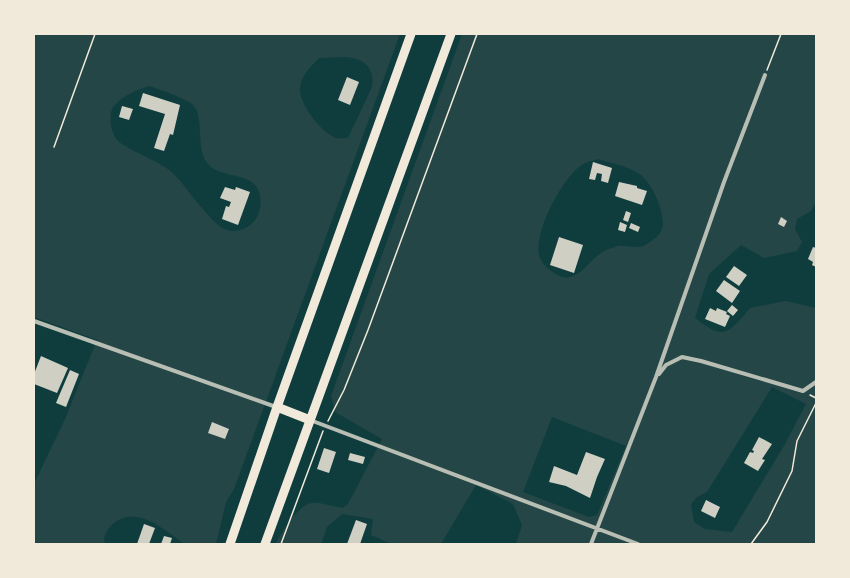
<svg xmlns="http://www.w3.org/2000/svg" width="850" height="578" viewBox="0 0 850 578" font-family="Signika,sans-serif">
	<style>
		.green { fill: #244646; fill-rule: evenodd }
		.building { fill: #cfcfc3 }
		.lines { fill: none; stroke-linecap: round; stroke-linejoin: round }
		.path { stroke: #f1e9da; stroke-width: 1.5 }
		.minor { stroke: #b8beb3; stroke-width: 4 }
		.primary { stroke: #f1e9da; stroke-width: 9 }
	</style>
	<rect width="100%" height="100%" fill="#0f3d3e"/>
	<path class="green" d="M 34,34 L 400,34 L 234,489 L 226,502 L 216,544 C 207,544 193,547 185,544 C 181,542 176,537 172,535 C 153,521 129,506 110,527 C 105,532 103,538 105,544 L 34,544 L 34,484 L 65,419 L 97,340 L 34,317 ZM 345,57 C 364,58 375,68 372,87 L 348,138 C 344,138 339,139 336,138 C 322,133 300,105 300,90 C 300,77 310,67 319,58 ZM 150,86 C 160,90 185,98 192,104 C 206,116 194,147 208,164 C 220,179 252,171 259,192 C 265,212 253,232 231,231 C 220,230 210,217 203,209 C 191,197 183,181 169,170 C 154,159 135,153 119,142 C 115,139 112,131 111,126 C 111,120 109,112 114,106 C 122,96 138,89 150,86 Z
		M 462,34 L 816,34 L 816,201 L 811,211 L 797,219 L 795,229 L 802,242 L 797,251 L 764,258 L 741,245 L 709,274 L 695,318 C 724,341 728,334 750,308 L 786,301 L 816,308 L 816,544 L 516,544 L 522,525 L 513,504 L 476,485 L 441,544 L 392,544 L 371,535 L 373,519 L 342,514 L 327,527 L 321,544 L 276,544 C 281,532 298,505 312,503 C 321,502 334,507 343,508 L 348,504 L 382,439 L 335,412 L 331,396 ZM 598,159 C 611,163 627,166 638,173 C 651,180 663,209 663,223 C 663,233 655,239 647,244 C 638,250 627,245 618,246 C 614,247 610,249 606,250 C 588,258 577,289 554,273 C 547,268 541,263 539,255 C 534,232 561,181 579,167 C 585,162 591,161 598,159 ZM 772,387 L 806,404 L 785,444 L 732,532 L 705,529 L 694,522 L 691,504 L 697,497 L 707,492 ZM 552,417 L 626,446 L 597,515 L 589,517 L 523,492 Z"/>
	<path class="building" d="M 347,77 L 359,82 L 350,105 L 338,100 Z
		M 143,93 L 180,105 L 173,135 L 170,134 L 164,151 L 154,148 L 165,114 L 139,106 Z
		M 122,106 L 133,109 L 129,120 L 119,117 Z
		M 593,162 L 612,168 L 608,183 L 601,181 L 602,174 L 597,173 L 595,180 L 589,179 Z
		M 619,182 L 637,186 L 637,188 L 647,191 L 642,205 L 615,196 Z
		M 225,187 L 235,190 L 236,187 L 250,192 L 238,225 L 222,219 L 226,206 L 229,207 L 231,202 L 220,198 Z
		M 626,211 L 631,213 L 628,222 L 623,220 Z
		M 781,217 L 787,221 L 784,227 L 778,224 Z
		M 620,222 L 627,225 L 625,232 L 618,230 Z
		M 631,223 L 640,227 L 638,232 L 629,228 Z
		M 559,237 L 583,245 L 574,273 L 550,265 Z
		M 813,247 L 816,248 L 816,267 L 812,265 L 813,262 L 808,259 Z
		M 734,266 L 747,275 L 739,286 L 726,277 Z
		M 724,280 L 740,291 L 732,303 L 716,291 Z
		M 732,305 L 738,310 L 733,316 L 727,311 Z
		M 710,308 L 716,311 L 717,308 L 727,312 L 726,314 L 730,316 L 725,327 L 705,319 Z
		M 41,356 L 68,368 L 57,393 L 34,384 L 34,374 Z
		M 70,370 L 79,374 L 66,407 L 56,403 Z
		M 212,422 L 229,429 L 225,439 L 208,433 Z
		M 759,437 L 772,444 L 762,459 L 765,460 L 758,471 L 744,463 L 750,452 L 753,453 L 754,451 L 752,450 Z
		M 324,448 L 336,452 L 329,473 L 317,469 Z
		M 586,452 L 605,459 L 597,477 L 590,498 L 566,486 L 549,482 L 554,466 L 577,475 Z
		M 350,453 L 365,457 L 363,464 L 348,460 Z
		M 706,500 L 720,507 L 715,518 L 701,511 Z
		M 356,520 L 367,524 L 360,544 L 347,544 Z
		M 144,524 L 155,528 L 149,544 L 137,544 Z
		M 164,536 L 172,538 L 170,544 L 161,544 Z"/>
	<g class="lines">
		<path class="path" d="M 767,70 L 781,34
			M 54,147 L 95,34
			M 810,395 L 816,398
			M 328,421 L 344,390 L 368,330 L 477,34
			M 281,544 L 323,431
			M 751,544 L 767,522 L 792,471 L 797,441 L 816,403"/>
		<path class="minor" d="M 34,321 L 276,407
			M 659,374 L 666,365 L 682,357 L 701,361 L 803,391 L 816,382
			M 310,420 L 638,544
			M 591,544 L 656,377 L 724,182 L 765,75"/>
		<path class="primary" d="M 277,407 L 310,420
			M 230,544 L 277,407 L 411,34
			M 265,544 L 451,34"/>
	</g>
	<rect width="850" height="578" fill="none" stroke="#f1e9da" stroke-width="70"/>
</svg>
